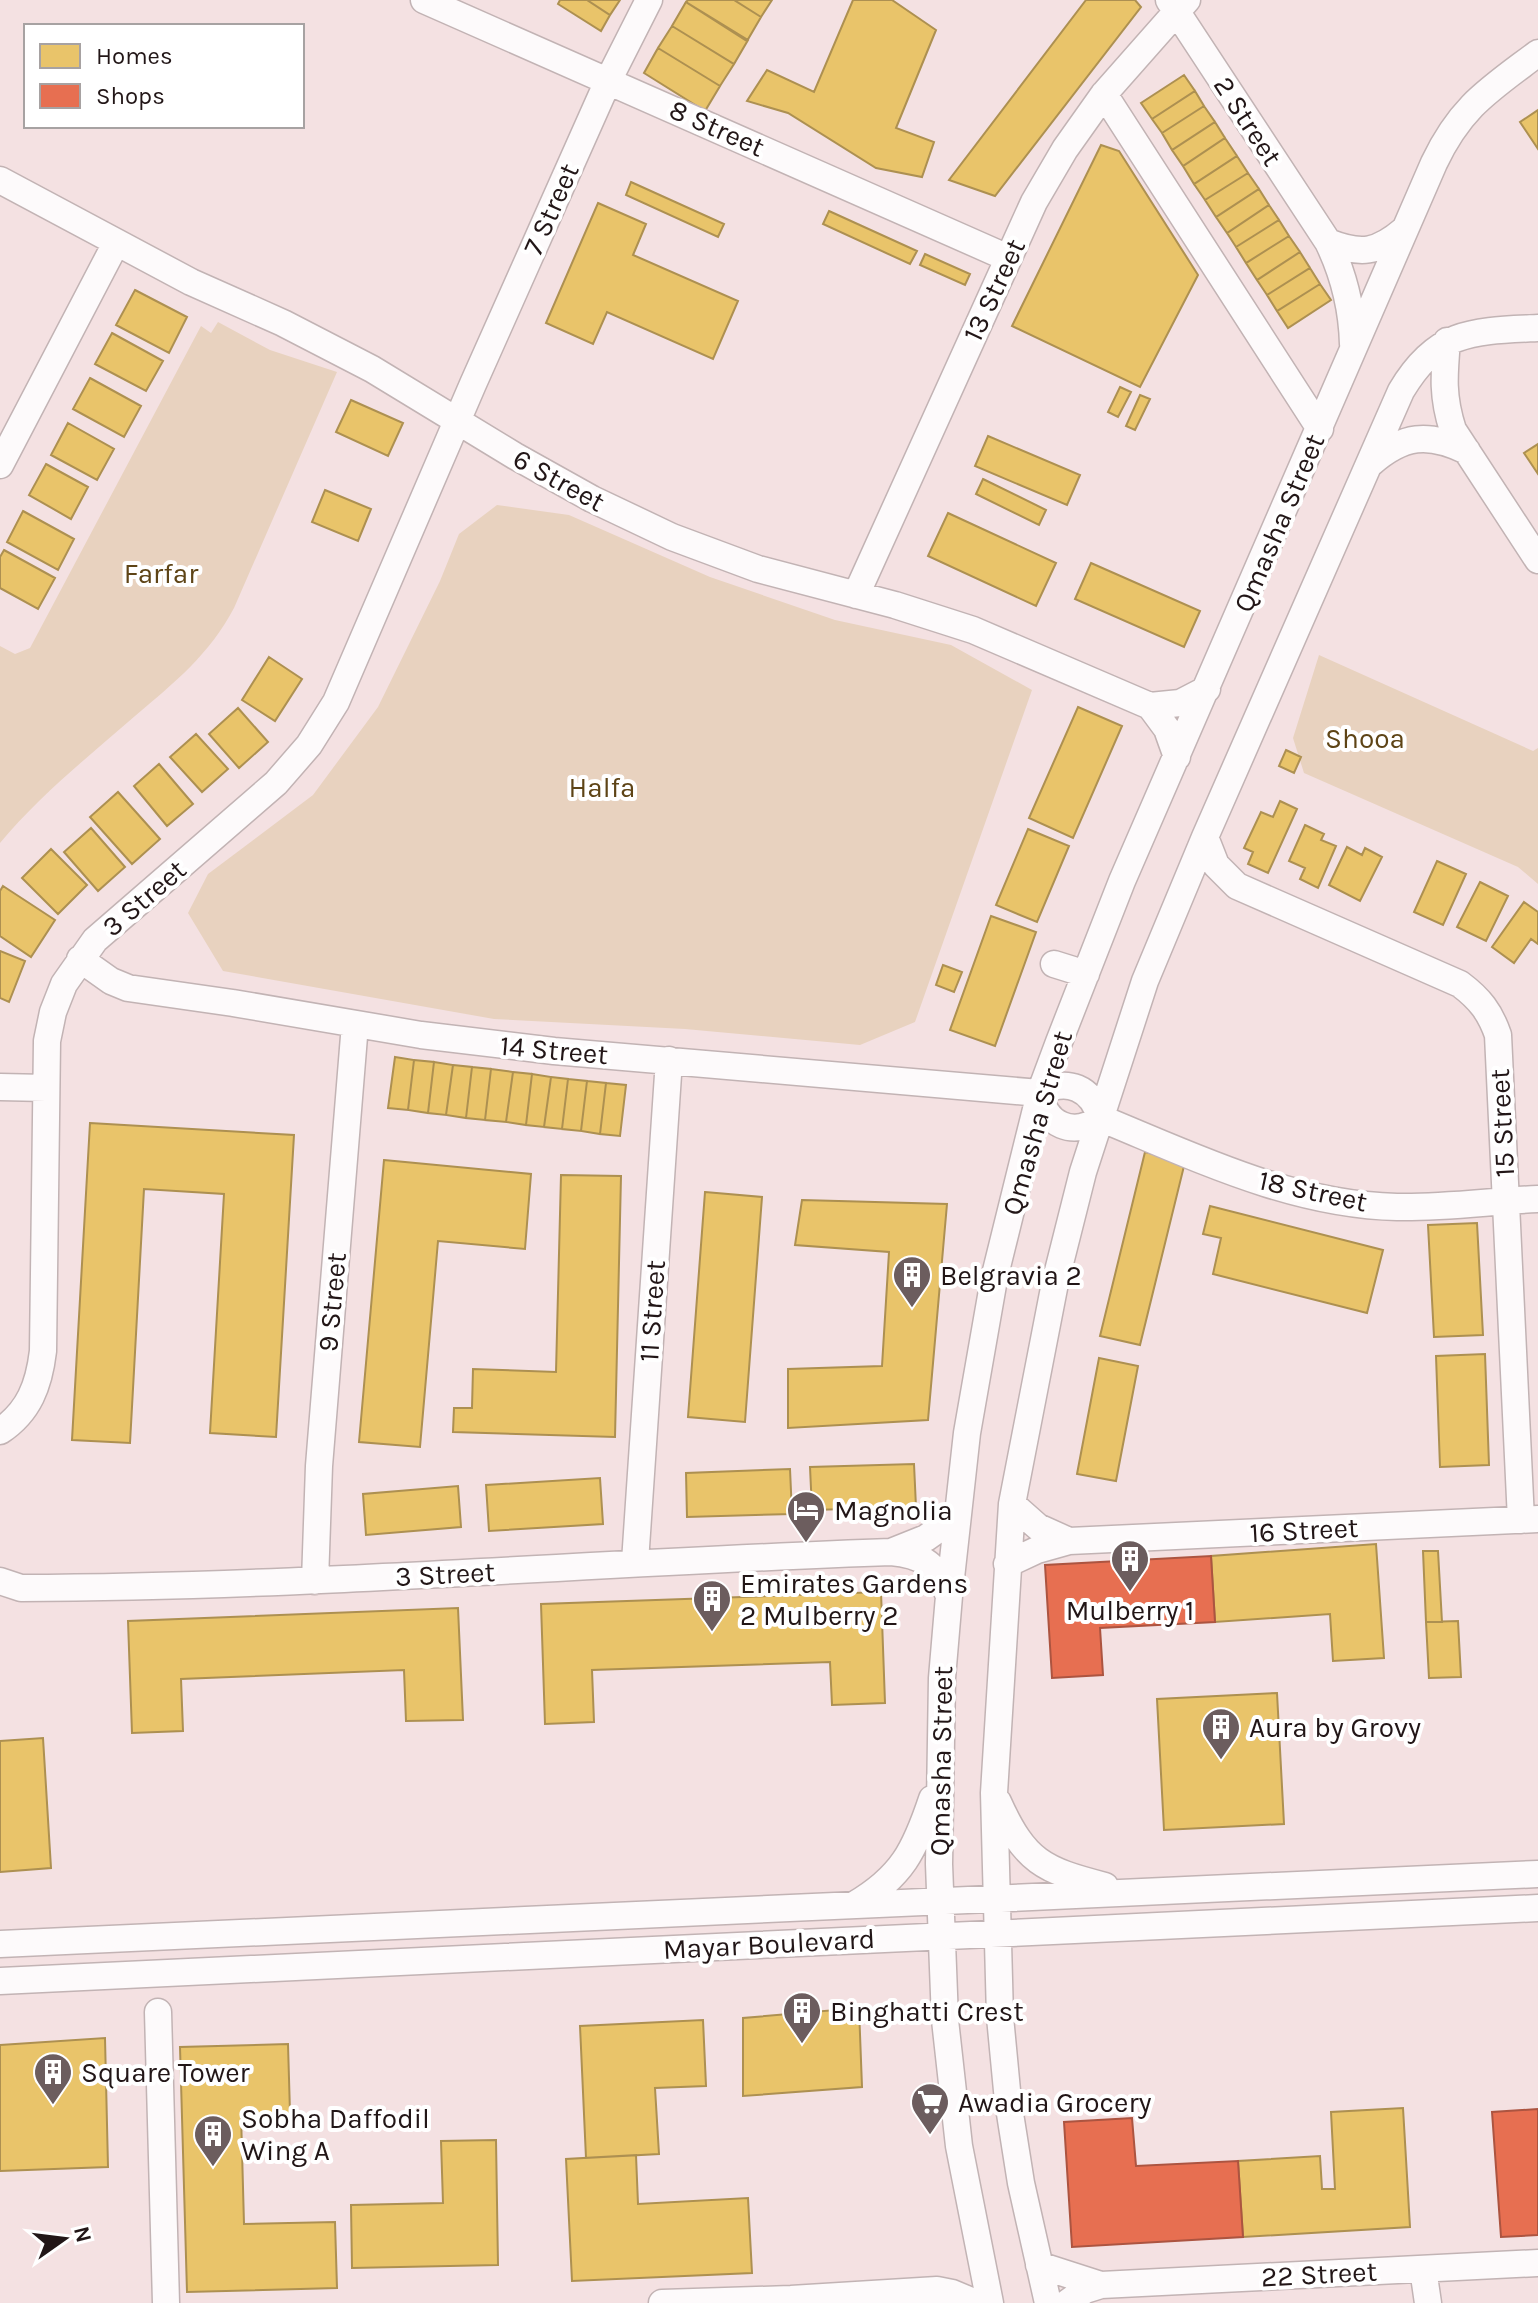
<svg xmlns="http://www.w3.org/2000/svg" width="1538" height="2303" viewBox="0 0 1538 2303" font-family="Karla,sans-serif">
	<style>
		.park { fill: #e8d2bf }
		.homes { fill: #e9c46a; stroke: #ad9051; stroke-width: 2 }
		.shops { fill: #e76f51; stroke: #ac5440; stroke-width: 2 }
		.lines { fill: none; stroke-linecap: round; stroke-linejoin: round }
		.minor-casing { stroke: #c2b3b4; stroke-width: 29 }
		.minor { stroke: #fdfafb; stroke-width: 26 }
		.labels { text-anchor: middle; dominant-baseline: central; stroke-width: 8; stroke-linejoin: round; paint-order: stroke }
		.street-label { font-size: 28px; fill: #221617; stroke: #fff }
		.park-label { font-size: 28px; fill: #5e4416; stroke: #fff }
		.poi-label { font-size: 28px; fill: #221617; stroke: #fff; text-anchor: start }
	</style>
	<rect width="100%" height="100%" fill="#f4e1e2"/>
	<path class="park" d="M 218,322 L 270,350 L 337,372 L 234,608 C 209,655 175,682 135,716 C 88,757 40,795 0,843 L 0,646 L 15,654 L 30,648 L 201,326 L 211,333 Z
		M 497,505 L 569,515 L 710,577 L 835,620 L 951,645 L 1032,690 L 915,1022 L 860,1045 L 685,1029 L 494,1019 L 223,971 L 188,913 L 208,874 L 313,795 L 378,707 L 440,581 L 459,534 Z
		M 1319,655 L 1533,751 L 1538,748 L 1538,884 L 1518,867 L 1304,773 L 1293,738 Z"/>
	<path class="homes" d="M 560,0 L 587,0 L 610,15 L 601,31 L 558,4 Z
		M 587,0 L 620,0 L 610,15 Z
		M 688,0 L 734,0 L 761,17 L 747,41 L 686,2 Z
		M 734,0 L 772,0 L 761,17 Z
		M 853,0 L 892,0 L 936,30 L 896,128 L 934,142 L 922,177 L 876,168 L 788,113 L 747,101 L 767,70 L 814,92 Z
		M 1086,0 L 1135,0 L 1141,7 L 995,196 L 949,180 Z
		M 686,2 L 748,40 L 734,64 L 672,26 Z
		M 672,26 L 734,64 L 720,86 L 658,48 Z
		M 658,48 L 720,86 L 705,111 L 644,73 Z
		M 1184,75 L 1195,91 L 1152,119 L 1141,103 Z
		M 1195,91 L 1204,106 L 1162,133 L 1152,119 Z
		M 1204,106 L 1215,122 L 1172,150 L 1162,133 Z
		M 1538,110 L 1538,149 L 1520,122 Z
		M 1215,122 L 1225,138 L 1183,166 L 1172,150 Z
		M 1225,138 L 1237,156 L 1194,184 L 1183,166 Z
		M 1101,145 L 1119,151 L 1198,275 L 1140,387 L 1012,326 Z
		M 1237,156 L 1248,173 L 1205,200 L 1194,184 Z
		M 1248,173 L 1259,189 L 1216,217 L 1205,200 Z
		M 631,182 L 724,224 L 718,237 L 626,195 Z
		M 1259,189 L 1269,205 L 1227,233 L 1216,217 Z
		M 598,203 L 646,224 L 633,255 L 738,301 L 713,359 L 607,312 L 593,344 L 546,323 Z
		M 1269,205 L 1279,220 L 1236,247 L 1227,233 Z
		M 829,211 L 917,251 L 910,264 L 823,224 Z
		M 1279,220 L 1289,236 L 1246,263 L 1236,247 Z
		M 1289,236 L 1300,252 L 1257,280 L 1246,263 Z
		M 1300,252 L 1310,268 L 1267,295 L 1257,280 Z
		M 925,254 L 970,274 L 965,285 L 920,265 Z
		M 1310,268 L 1320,284 L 1277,311 L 1267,295 Z
		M 1320,284 L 1331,300 L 1288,328 L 1277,311 Z
		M 135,290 L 187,317 L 169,353 L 116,325 Z
		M 112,333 L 163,361 L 146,391 L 95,364 Z
		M 90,378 L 141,406 L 124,437 L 73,409 Z
		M 1120,387 L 1131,392 L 1118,417 L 1108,412 Z
		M 1140,395 L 1150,399 L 1135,430 L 1126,426 Z
		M 351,400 L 403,423 L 388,456 L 336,432 Z
		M 68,423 L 114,449 L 97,480 L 51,455 Z
		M 988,436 L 1080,475 L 1067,505 L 975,466 Z
		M 1538,444 L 1538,474 L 1524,453 Z
		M 46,464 L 88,487 L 71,519 L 29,495 Z
		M 983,479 L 1046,510 L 1039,525 L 976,494 Z
		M 325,490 L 371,509 L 358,541 L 312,522 Z
		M 23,511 L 74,539 L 58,570 L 7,542 Z
		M 948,513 L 1056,563 L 1036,606 L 928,556 Z
		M 4,550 L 55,578 L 38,609 L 0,588 L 0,557 Z
		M 1091,563 L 1200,611 L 1184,647 L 1075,599 Z
		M 269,657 L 302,679 L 275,721 L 242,700 Z
		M 1078,707 L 1122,726 L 1073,838 L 1029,818 Z
		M 238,708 L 268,742 L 239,768 L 209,734 Z
		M 196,734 L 228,769 L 202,792 L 170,757 Z
		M 1286,750 L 1301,757 L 1294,773 L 1279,766 Z
		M 159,764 L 193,804 L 167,826 L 134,786 Z
		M 118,792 L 160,839 L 132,864 L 90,817 Z
		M 1280,801 L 1297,809 L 1268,873 L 1248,864 L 1253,852 L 1244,848 L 1261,812 L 1273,817 Z
		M 1305,825 L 1324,834 L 1321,840 L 1336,846 L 1318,888 L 1300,879 L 1305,868 L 1289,861 Z
		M 91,828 L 125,867 L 98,891 L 64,852 Z
		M 1028,829 L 1069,846 L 1037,922 L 996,905 Z
		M 1347,847 L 1362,855 L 1365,848 L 1382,857 L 1360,901 L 1329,885 Z
		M 51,849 L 87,885 L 58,914 L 22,878 Z
		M 1437,861 L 1466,874 L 1443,925 L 1414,912 Z
		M 1480,882 L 1508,896 L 1486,941 L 1457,927 Z
		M 3,886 L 55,920 L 31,957 L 0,936 L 0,891 Z
		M 1524,902 L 1538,912 L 1538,944 L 1531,939 L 1514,963 L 1492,947 Z
		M 991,916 L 1036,932 L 995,1046 L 950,1030 Z
		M 0,951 L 25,961 L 9,1002 L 0,998 Z
		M 943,965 L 962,972 L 954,992 L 936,985 Z
		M 395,1057 L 414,1060 L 408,1110 L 388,1108 Z
		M 414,1060 L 434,1062 L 428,1113 L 408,1110 Z
		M 434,1062 L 453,1065 L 446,1115 L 428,1113 Z
		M 453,1065 L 472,1067 L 466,1118 L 446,1115 Z
		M 472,1067 L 491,1069 L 485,1120 L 466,1118 Z
		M 491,1069 L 513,1072 L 506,1122 L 485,1120 Z
		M 513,1072 L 532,1074 L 526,1125 L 506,1122 Z
		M 532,1074 L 551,1077 L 544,1127 L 526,1125 Z
		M 551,1077 L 568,1079 L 562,1129 L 544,1127 Z
		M 568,1079 L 587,1081 L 581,1131 L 562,1129 Z
		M 587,1081 L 606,1083 L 600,1134 L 581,1131 Z
		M 606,1083 L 626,1085 L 620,1136 L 600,1134 Z
		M 90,1123 L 294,1135 L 276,1437 L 210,1433 L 224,1194 L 144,1189 L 130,1443 L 72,1440 Z
		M 1145,1152 L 1185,1162 L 1140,1345 L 1100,1336 Z
		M 384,1160 L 531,1174 L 525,1249 L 438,1241 L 420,1447 L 359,1442 Z
		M 561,1175 L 621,1176 L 615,1437 L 453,1432 L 454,1408 L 472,1408 L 473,1369 L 556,1372 Z
		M 705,1192 L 762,1197 L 745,1422 L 688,1417 Z
		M 802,1200 L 947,1204 L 928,1420 L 788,1428 L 788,1369 L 882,1366 L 889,1252 L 795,1245 Z
		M 1210,1206 L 1383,1250 L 1367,1313 L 1213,1274 L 1221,1238 L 1203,1234 Z
		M 1477,1223 L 1483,1335 L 1434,1337 L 1428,1225 Z
		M 1485,1354 L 1489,1465 L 1440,1467 L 1436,1356 Z
		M 1099,1358 L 1138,1366 L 1116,1481 L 1077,1474 Z
		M 914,1464 L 916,1507 L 812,1510 L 810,1467 Z
		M 790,1469 L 792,1514 L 687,1517 L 686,1473 Z
		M 600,1478 L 603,1524 L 489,1531 L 486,1485 Z
		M 458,1486 L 461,1527 L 366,1535 L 363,1494 Z
		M 1376,1544 L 1384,1658 L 1333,1661 L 1330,1614 L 1215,1622 L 1211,1556 Z
		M 1423,1551 L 1438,1551 L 1442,1622 L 1426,1622 Z
		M 881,1592 L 885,1703 L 832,1705 L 830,1662 L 592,1670 L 594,1722 L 545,1724 L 541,1604 Z
		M 458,1608 L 463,1720 L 406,1721 L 404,1670 L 181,1679 L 183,1731 L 132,1733 L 128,1621 Z
		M 1458,1621 L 1461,1677 L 1429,1678 L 1426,1622 Z
		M 1277,1693 L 1284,1824 L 1164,1830 L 1157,1699 Z
		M 43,1738 L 51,1868 L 0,1872 L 0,1741 Z
		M 859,2008 L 862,2087 L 743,2096 L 743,2018 Z
		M 703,2020 L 706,2086 L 655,2088 L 659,2154 L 586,2158 L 580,2026 Z
		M 105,2038 L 108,2167 L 0,2171 L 0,2045 Z
		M 288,2044 L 290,2113 L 241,2114 L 244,2224 L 335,2222 L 337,2288 L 187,2292 L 180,2047 Z
		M 1403,2108 L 1410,2227 L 1243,2237 L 1238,2161 L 1320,2156 L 1322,2189 L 1335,2189 L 1331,2112 Z
		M 496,2140 L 498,2265 L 352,2268 L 351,2205 L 443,2203 L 441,2141 Z
		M 636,2155 L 638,2204 L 748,2198 L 752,2273 L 572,2281 L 566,2159 Z"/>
	<path class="shops" d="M 1211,1556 L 1215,1622 L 1100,1628 L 1103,1675 L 1052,1678 L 1045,1565 Z
		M 1538,2109 L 1538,2235 L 1501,2237 L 1492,2112 Z
		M 1132,2118 L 1136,2166 L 1238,2161 L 1243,2237 L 1072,2247 L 1064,2122 Z"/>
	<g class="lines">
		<g class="minor-casing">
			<path id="minor" d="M 424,0 L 1008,258
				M 1169,0 L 1328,242 C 1344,275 1352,307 1353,344
				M 1104,94 L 1320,429
				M 0,180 L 191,282 L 283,323 L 372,369 L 515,456 L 592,499 L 672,537 L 758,569 L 895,605 L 973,630 L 1150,706 L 1180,703 L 1207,689
				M 1328,242 C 1361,255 1377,253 1404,230
				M 1447,341 C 1444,375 1442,397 1453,430 L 1538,560
				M 1371,463 C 1403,435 1428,432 1467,451
				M 0,465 L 116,243
				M 856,595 L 1034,202 L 1065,149 L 1104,94 L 1187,0
				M 1150,706 L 1167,729 L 1177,757
				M 1205,837 L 1216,865 L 1237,886 L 1460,984 C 1480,999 1490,1012 1498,1035 L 1521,1520
				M 80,959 L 111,981 L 128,988 L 233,1003 L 421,1035 L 554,1051 L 1040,1093
				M 1054,964 L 1086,974
				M 0,1087 L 46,1088
				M 1040,1093 C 1044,1125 1074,1138 1100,1118
				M 1040,1093 C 1066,1077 1093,1088 1100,1118
				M 1100,1118 C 1195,1157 1292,1205 1397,1207 C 1444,1208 1492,1201 1538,1199
				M 0,1431 C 29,1412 39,1385 43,1351 L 47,1041 L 53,1012 L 64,984 L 95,940 L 276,783 L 309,745 L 336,702 L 473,384 L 608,81 L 649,0
				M 1012,1504 L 1038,1527 L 1069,1541
				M 891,1552 L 926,1538 L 957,1516
				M 635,1562 L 669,1060
				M 1007,1564 L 1037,1550 L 1069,1541 L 1538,1519
				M 0,1581 L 21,1588 C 312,1587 601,1562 891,1552 C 924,1555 937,1565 949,1596
				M 315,1581 L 319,1466 L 355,1024
				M 998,1802 C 1025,1862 1043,1870 1105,1886
				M 854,1905 C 902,1877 915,1850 932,1799
				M 0,1944 L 1538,1874
				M 0,1981 L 1538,1908
				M 158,2012 L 166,2303
				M 1039,2265 L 1101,2285
				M 1423,2269 L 1428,2303
				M 662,2303 L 791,2299 L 937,2290 L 952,2293 L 976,2303
				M 990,2303 L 959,2146 L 945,2020 L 939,1864 L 942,1678 L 949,1596 L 967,1433 L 994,1279 L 1040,1093 L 1059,1042 L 1122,881 L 1434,163 C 1461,106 1489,90 1538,53
				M 1048,2303 L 1021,2183 L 1008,2101 L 1000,2017 L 994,1793 L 1012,1504 L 1055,1283 L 1083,1172 L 1145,981 L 1205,837 L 1401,391 C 1437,330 1473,331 1538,328
				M 1067,2303 L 1085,2290 L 1101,2285 L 1538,2263"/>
		</g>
		<use href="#minor" class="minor"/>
	</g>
	<defs>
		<g id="building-pin" transform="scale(2)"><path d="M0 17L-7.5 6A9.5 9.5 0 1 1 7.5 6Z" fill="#6c5d5e" stroke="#fff"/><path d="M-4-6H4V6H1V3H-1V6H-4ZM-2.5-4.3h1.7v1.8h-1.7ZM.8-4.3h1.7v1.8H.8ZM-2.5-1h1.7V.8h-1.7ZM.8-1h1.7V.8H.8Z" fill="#fff"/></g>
		<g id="hotel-pin" transform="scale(2)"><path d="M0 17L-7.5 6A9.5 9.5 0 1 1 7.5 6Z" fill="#6c5d5e" stroke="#fff"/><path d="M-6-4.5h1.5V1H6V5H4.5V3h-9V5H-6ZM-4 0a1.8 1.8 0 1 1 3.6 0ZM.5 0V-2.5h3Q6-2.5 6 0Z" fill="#fff"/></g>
		<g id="supermarket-pin" transform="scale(2)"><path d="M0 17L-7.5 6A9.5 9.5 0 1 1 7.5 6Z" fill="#6c5d5e" stroke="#fff"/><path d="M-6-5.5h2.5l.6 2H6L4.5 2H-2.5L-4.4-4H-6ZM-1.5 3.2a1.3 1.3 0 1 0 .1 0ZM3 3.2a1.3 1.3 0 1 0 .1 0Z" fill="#fff"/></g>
	</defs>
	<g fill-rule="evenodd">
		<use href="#building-pin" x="912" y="1275"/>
		<use href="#hotel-pin" x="806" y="1510"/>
		<use href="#building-pin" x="1130" y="1559"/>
		<use href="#building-pin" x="712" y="1599"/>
		<use href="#building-pin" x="1221" y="1727"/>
		<use href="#building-pin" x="802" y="2011"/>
		<use href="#building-pin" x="53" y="2072"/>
		<use href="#supermarket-pin" x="930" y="2102"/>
		<use href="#building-pin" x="213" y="2134"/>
	</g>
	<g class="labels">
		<g class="street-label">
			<text transform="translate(1248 121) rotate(57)">2 Street</text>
			<text transform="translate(717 128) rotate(24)">8 Street</text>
			<text transform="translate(551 209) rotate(-66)">7 Street</text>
			<text transform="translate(994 290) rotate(-65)">13 Street</text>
			<text transform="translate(559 480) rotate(29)">6 Street</text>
			<text transform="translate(1279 523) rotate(-67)">Qmasha Street</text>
			<text transform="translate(144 898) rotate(-41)">3 Street</text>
			<text transform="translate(554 1050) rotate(5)">14 Street</text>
			<text transform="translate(1037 1123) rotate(-74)">Qmasha Street</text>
			<text transform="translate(1502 1123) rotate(-93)">15 Street</text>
			<text transform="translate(1313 1191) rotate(12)">18 Street</text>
			<text transform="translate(332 1302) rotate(-85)">9 Street</text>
			<text transform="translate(652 1311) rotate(-86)">11 Street</text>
			<text transform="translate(1304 1530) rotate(-3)">16 Street</text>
			<text transform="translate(445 1574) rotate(-3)">3 Street</text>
			<text transform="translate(941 1761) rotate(-89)">Qmasha Street</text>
			<text transform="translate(769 1944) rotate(-3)">Mayar Boulevard</text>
			<text transform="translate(1319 2274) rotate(-3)">22 Street</text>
		</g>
		<g class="park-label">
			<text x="161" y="573">Farfar</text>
			<text x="1365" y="738">Shooa</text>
			<text x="602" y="787">Halfa</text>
		</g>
		<g class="poi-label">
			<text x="940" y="1275">Belgravia 2</text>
			<text x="834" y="1510">Magnolia</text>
			<text x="740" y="1583">Emirates Gardens<tspan x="740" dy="32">2 Mulberry 2</tspan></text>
			<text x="1130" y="1610" text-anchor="middle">Mulberry 1</text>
			<text x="1249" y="1727">Aura by Grovy</text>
			<text x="830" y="2011">Binghatti Crest</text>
			<text x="81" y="2072">Square Tower</text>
			<text x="958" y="2102">Awadia Grocery</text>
			<text x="241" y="2118">Sobha Daffodil<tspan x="241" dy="32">Wing A</tspan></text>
		</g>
	</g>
	<rect x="24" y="24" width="280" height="104" fill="#ffffff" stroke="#a7a2a2" stroke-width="2"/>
	<rect x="40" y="44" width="40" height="24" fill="#e9c46a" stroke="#a7a2a2" stroke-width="2"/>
	<text x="96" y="64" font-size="24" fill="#221617">Homes</text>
	<rect x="40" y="84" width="40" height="24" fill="#e76f51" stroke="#a7a2a2" stroke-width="2"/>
	<text x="96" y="104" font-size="24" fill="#221617">Shops</text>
	<g transform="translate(64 2239) rotate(76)" stroke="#ffffff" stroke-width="6" paint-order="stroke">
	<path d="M0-6L14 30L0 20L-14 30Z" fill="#221617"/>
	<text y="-12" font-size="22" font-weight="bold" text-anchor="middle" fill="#221617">N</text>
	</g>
</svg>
